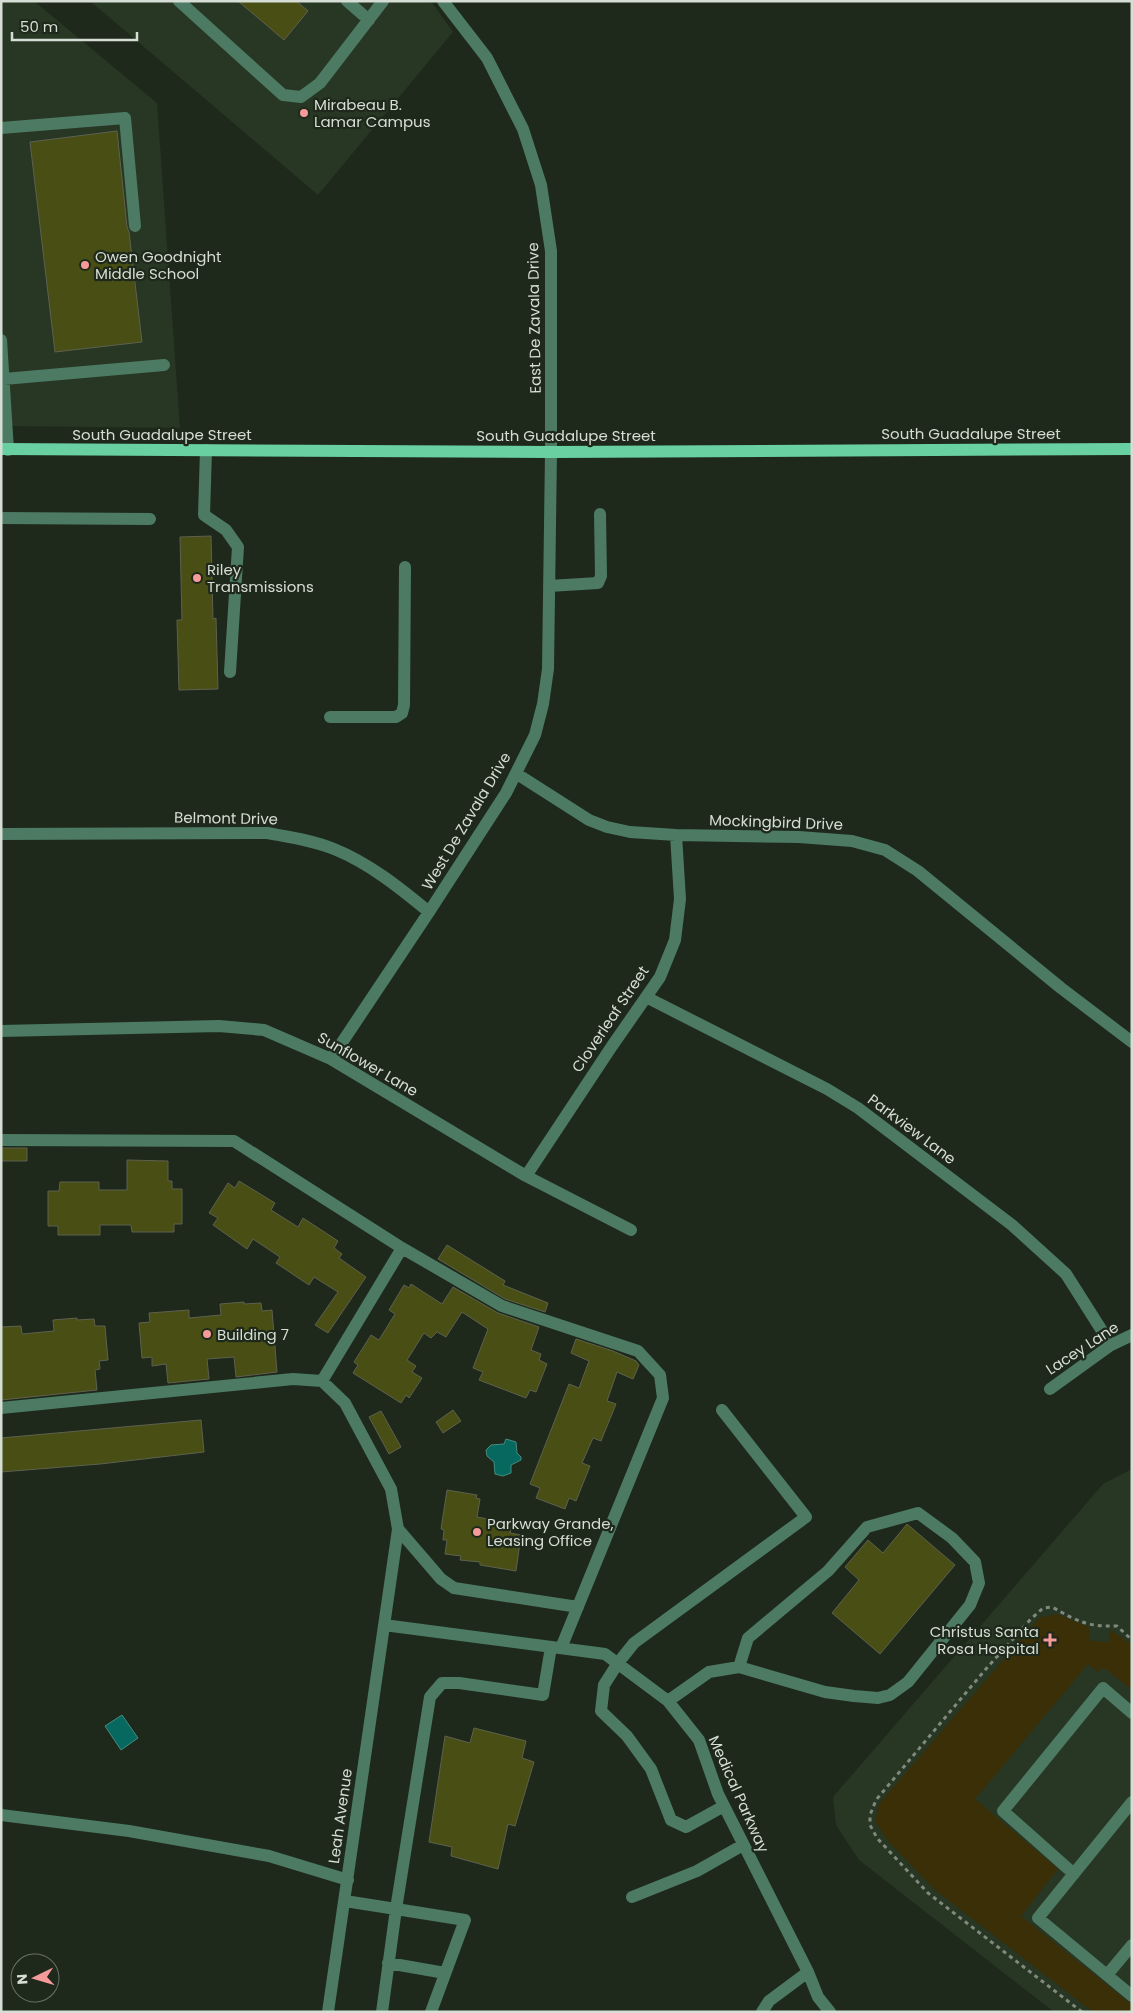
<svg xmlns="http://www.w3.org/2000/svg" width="1133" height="2013" viewBox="0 0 1133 2013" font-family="Poppins,sans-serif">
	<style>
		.built { fill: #283624 }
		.green { fill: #3b2f07 }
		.water { fill: #07685f; stroke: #458b82 }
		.building { fill: #484e14; stroke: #5e614f }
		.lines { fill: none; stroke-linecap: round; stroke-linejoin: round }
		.path { stroke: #80897d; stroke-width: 3; stroke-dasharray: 4 4; stroke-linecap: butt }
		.minor { stroke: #4c7a63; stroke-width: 12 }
		.major { stroke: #69d0a1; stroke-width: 12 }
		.poi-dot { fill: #f59b99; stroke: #1e291b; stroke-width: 2 }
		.labels { text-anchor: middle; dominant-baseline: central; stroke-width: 4.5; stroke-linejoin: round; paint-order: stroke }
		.poi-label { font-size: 15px; fill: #d6ddd4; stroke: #1e291b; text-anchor: start }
		.street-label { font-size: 15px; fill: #d6ddd4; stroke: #1e291b }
	</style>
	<rect width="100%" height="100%" fill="#1e291b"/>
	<path class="built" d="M 1,1 L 34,1 L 157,103 L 180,428 L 1,426 Z
		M 90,1 L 431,1 L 453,32 L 318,195 Z
		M 1132,1469 L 1132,2012 L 1054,2012 L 859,1860 L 836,1825 L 833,1797 L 1103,1484 Z"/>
	<path class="green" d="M 1057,1614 L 1089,1627 L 1090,1641 L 1109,1642 L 1109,1629 L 1132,1645 L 1132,1690 L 1103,1667 L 1098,1672 L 1088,1664 L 975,1799 L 1058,1869 L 1021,1916 L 1132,2005 L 1132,2012 L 1093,2012 L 935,1890 L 887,1840 L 875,1821 L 879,1804 L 1039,1618 Z"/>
	<path class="water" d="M 506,1439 L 516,1442 L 517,1453 L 521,1457 L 521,1460 L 511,1465 L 511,1473 L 503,1476 L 495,1474 L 494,1462 L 487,1456 L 486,1450 L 491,1445 L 504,1444 Z
		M 122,1715 L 138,1738 L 121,1750 L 105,1726 Z"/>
	<path class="building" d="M 238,1 L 296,1 L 308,11 L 284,40 Z
		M 117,131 L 127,227 L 129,232 L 142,342 L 55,352 L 30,142 Z
		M 211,536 L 213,619 L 216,618 L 218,689 L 179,690 L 177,620 L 182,620 L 180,537 Z
		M 1,1148 L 27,1148 L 27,1161 L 1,1161 Z
		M 127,1160 L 168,1161 L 168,1181 L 172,1181 L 172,1189 L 182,1189 L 182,1224 L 174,1224 L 174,1232 L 132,1232 L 131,1225 L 100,1225 L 100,1235 L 58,1235 L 58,1226 L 48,1226 L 48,1191 L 59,1191 L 60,1182 L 99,1182 L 99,1190 L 127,1190 Z
		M 239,1181 L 275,1203 L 271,1210 L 298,1227 L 303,1218 L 338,1241 L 334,1248 L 342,1254 L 339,1258 L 366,1277 L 328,1333 L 315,1325 L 338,1292 L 314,1277 L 309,1285 L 276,1263 L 280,1257 L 253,1239 L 247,1249 L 213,1225 L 218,1218 L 209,1213 L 228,1183 L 235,1188 Z
		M 447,1245 L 505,1281 L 503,1285 L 548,1303 L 545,1312 L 505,1299 L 438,1259 Z
		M 411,1284 L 442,1304 L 453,1287 L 498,1313 L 539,1327 L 531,1350 L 541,1354 L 539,1360 L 547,1364 L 536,1392 L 530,1390 L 526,1398 L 479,1380 L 483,1372 L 473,1368 L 488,1329 L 462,1312 L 446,1337 L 437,1332 L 431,1338 L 424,1333 L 407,1360 L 416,1366 L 412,1372 L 422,1378 L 409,1398 L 406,1395 L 401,1403 L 353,1373 L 358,1365 L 354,1362 L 371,1335 L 379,1340 L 395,1314 L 389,1310 L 404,1285 L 409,1288 Z
		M 244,1302 L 244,1304 L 261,1303 L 262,1311 L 272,1310 L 277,1372 L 236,1377 L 234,1357 L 207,1359 L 209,1379 L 168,1383 L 166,1364 L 152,1366 L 152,1357 L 142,1358 L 139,1323 L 150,1322 L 149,1313 L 189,1310 L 189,1318 L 221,1315 L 220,1304 Z
		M 77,1318 L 77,1320 L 94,1319 L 95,1326 L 105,1326 L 108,1360 L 99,1361 L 100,1369 L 95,1370 L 97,1390 L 1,1400 L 1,1327 L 21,1326 L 22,1334 L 54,1331 L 53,1320 Z
		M 576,1339 L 613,1351 L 636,1361 L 639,1365 L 633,1379 L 617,1372 L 607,1401 L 616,1404 L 601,1441 L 593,1438 L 582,1463 L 590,1466 L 576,1501 L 569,1498 L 565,1509 L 536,1498 L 540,1488 L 530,1484 L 569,1384 L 579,1388 L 589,1361 L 571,1353 Z
		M 453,1410 L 461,1421 L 443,1433 L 436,1422 Z
		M 381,1411 L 401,1447 L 389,1454 L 369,1417 Z
		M 201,1420 L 204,1452 L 100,1464 L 1,1472 L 1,1438 Z
		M 447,1490 L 477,1495 L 476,1498 L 480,1499 L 477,1517 L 512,1523 L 510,1533 L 521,1535 L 516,1571 L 480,1565 L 480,1562 L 460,1560 L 461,1556 L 445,1554 L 447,1540 L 443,1540 L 444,1530 L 441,1529 Z
		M 907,1524 L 955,1565 L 880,1654 L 832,1613 L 859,1580 L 845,1567 L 868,1540 L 883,1553 Z
		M 474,1728 L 526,1741 L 522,1758 L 534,1762 L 515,1826 L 508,1824 L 498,1869 L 451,1856 L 452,1847 L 429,1842 L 445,1736 L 470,1743 Z"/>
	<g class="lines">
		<path class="path" d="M 1082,2012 L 928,1893 L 877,1838 L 870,1825 L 870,1815 L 876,1800 L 985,1670 L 1030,1620 L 1043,1608 L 1052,1607 C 1077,1621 1087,1627 1117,1626 L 1132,1640"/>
		<path class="minor" d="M 179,1 L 283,95 L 301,97 L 320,83 L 383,1
			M 347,1 L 369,20
			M 1,128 L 125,118 L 135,226
			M 1,340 L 8,450
			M 4,379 L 164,365
			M 206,450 L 204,515 L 226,530 L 238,547 L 230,672
			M 1,518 L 150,519
			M 549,586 L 598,583 L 601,576 L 600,514
			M 330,717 L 396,717 L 402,713 L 404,705 L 405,567
			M 517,774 L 589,820 L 607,827 L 630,832 L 676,835 L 799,837 L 852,841 L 885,850 L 918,871 L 1061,988 L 1132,1042
			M 1,834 L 267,833 C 289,837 312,840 334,849 C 369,863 400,888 429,912
			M 646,997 L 827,1089 L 858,1108 L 1012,1225 L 1066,1274 L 1111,1345
			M 1,1031 L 219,1026 L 264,1030 L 331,1059 L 526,1176 L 631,1230
			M 331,1059 L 429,912 L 506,793 L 535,735 L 543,704 L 548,669 L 551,452 L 551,251 L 541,185 L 523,129 L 487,58 L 443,1
			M 1,1140 L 234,1141 L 402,1248 L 502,1306 L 638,1351 L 660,1375 L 663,1398 L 561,1648
			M 526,1176 L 612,1046 L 660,977 L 675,940 L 680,899 L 676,835
			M 322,1381 L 402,1248
			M 1050,1389 L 1111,1345 L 1132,1335
			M 1,1408 L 293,1379 L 322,1381 L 345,1403 L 391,1489 L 398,1529 L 328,2012
			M 722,1410 L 806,1517 L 634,1643 L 618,1663 L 604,1685 L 601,1711 L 627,1736 L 651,1769 L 671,1820 L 686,1827 L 724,1806
			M 398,1529 L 441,1579 L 454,1588 L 578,1607
			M 384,1625 L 605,1654 L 668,1701 L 699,1740 L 718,1794 L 808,1972 L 818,1997 L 830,2012
			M 668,1701 L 709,1672 L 739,1667 L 825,1692 L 854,1696 L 878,1698 L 890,1695 L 908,1682 L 970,1605 L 979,1583 L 975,1562 L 952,1538 L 918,1513 L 867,1527 L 828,1571 L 748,1638 L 739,1667
			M 1132,1802 L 1038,1918 L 1132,1996
			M 1,1815 L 129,1831 L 269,1856 L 348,1880
			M 1074,1874 L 1003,1811 L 1103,1688 L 1132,1713
			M 632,1897 L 697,1871 L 743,1845
			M 345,1901 L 396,1909 L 430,1697 L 442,1683 L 459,1683 L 543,1695 L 551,1647
			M 388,1963 L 445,1973
			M 1107,1975 L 1132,1945
			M 382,2012 L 396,1909 L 465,1920 L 431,2012
			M 762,2012 L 769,2001 L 808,1972"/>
		<path class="major" d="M 1,449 L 551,452 L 1132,449"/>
	</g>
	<g class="poi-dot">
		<circle cx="304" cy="113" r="5"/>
		<circle cx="85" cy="265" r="5"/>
		<circle cx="197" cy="578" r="5"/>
		<circle cx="207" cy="1334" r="5"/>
		<circle cx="477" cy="1532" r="5"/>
		<path d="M1047.5 1632.5h5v5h5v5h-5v5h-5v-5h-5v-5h5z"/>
	</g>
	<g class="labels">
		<g class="poi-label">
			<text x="314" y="104">Mirabeau B.<tspan x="314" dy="17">Lamar Campus</tspan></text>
			<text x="95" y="256">Owen Goodnight<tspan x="95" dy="17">Middle School</tspan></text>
			<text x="207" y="569">Riley<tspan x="207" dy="17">Transmissions</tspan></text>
			<text x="217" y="1334">Building 7</text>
			<text x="487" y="1523">Parkway Grande,<tspan x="487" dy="17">Leasing Office</tspan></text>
			<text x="1039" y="1631" text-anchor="end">Christus Santa<tspan x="1039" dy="17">Rosa Hospital</tspan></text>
		</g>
		<g class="street-label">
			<text transform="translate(534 318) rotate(-91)">East De Zavala Drive</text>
			<text x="971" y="433">South Guadalupe Street</text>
			<text x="162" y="434">South Guadalupe Street</text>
			<text x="566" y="435">South Guadalupe Street</text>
			<text transform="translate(226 818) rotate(1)">Belmont Drive</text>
			<text transform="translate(466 821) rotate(-59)">West De Zavala Drive</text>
			<text transform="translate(776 822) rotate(2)">Mockingbird Drive</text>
			<text transform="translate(610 1019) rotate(-56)">Cloverleaf Street</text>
			<text transform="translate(368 1064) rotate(30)">Sunflower Lane</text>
			<text transform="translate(912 1129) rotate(37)">Parkview Lane</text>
			<text transform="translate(1082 1348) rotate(-33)">Lacey Lane</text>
			<text transform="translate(739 1794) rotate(66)">Medical Parkway</text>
			<text transform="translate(340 1816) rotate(-82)">Leah Avenue</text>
		</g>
	</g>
	<rect width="1133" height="2013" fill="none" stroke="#d6ddd4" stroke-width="5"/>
	<g transform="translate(35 1978) rotate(265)"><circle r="24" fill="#1e291b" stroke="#687165"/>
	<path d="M0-4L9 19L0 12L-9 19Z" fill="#f59b99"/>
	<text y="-8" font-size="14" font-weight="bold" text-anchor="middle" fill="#d6ddd4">N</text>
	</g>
	<path d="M12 32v8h125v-8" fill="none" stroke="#d6ddd4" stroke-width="2.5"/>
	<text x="20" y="32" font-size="15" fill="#d6ddd4" stroke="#1e291b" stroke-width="4" paint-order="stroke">50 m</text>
</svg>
